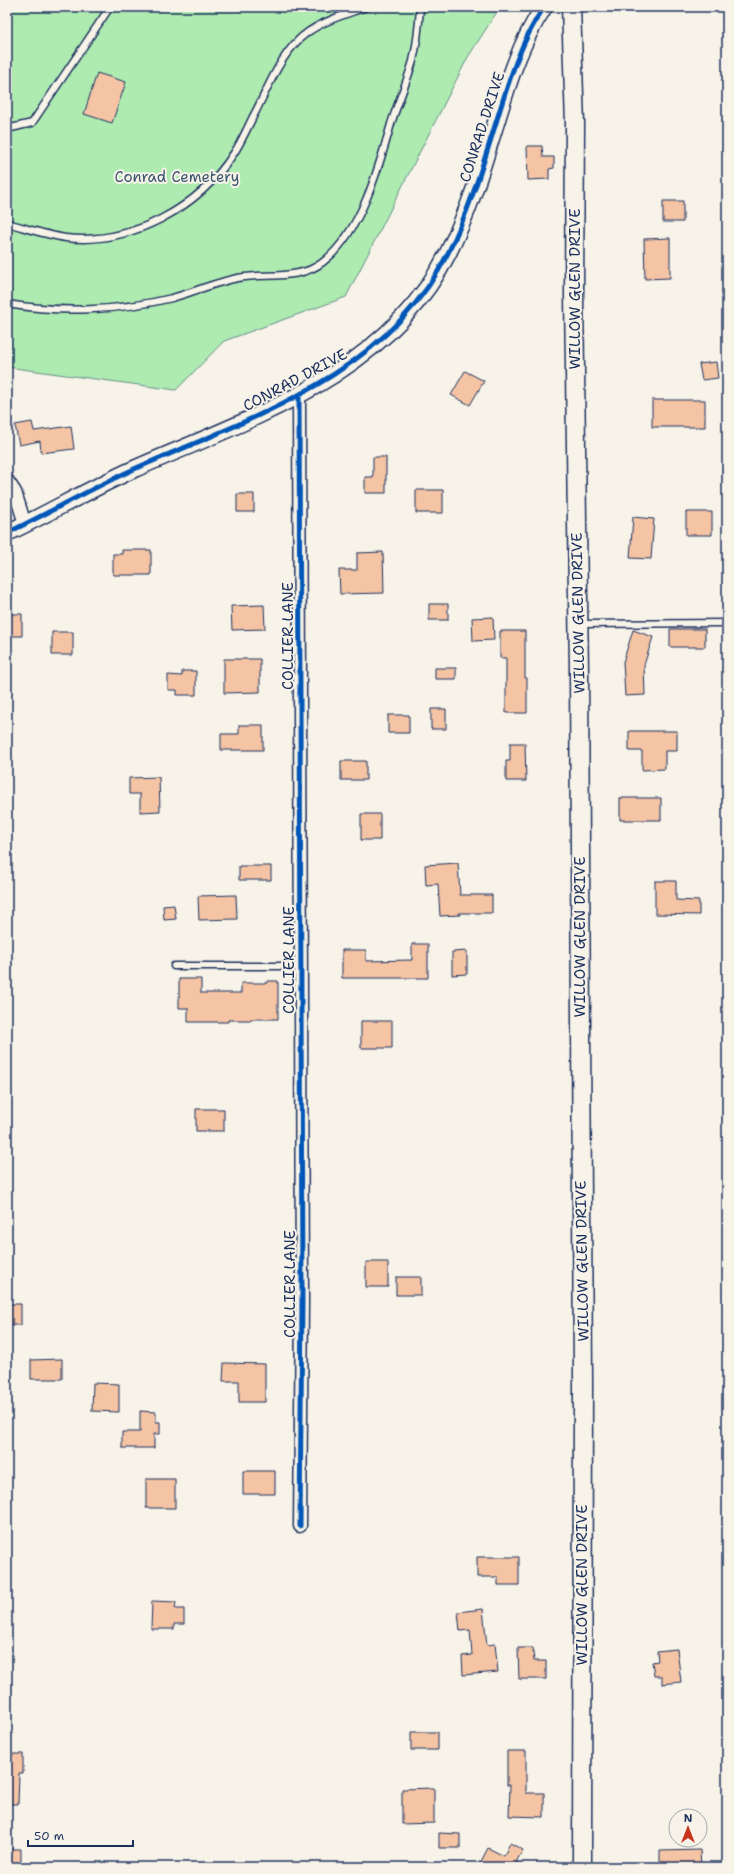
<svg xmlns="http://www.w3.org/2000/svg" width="734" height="1874" viewBox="0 0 734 1874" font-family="'Shantell Sans',sans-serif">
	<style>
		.green { fill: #aeebb1; stroke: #648d88 }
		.building { fill: #f4c4a4; stroke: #1b2f5e }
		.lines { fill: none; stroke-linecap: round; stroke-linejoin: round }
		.service-casing { stroke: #1b2f5e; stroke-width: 9 }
		.minor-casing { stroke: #1b2f5e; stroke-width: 15 }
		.tertiary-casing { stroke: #1b2f5e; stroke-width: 19 }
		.secondary-casing { stroke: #1b2f5e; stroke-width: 21 }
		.service { stroke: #f7f3e8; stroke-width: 6 }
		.minor { stroke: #f7f3e8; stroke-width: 12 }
		.tertiary { stroke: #f7f3e8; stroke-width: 16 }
		.secondary { stroke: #f7f3e8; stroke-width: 18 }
		.cycleway-casing { stroke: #f7f3e8; stroke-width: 8 }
		.cycleway { stroke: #0057b8; stroke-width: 5 }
		.labels { text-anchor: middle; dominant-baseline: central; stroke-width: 4; stroke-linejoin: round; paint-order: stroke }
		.street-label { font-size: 15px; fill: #1b2f5e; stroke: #f7f3e8 }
		.park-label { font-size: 15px; fill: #38556f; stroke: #f7f3e8 }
	</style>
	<rect width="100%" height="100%" fill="#f7f3e8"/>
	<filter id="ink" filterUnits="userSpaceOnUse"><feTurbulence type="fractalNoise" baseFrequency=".025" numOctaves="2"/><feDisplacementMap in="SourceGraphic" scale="8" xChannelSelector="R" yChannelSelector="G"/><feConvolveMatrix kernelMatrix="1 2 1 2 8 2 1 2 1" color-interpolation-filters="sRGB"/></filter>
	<g filter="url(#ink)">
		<path class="green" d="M 7,7 L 500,7 L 468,57 L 346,297 L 224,341 L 176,390 L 7,367 Z"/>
		<path class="building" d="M 97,73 L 126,82 L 112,123 L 84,114 Z
			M 527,146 L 542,146 L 543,157 L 554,157 L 554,168 L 549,169 L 549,179 L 528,180 Z
			M 663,201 L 683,201 L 683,222 L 663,222 Z
			M 670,238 L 670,278 L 645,279 L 644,239 Z
			M 716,362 L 718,378 L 702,380 L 699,364 Z
			M 465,371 L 484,381 L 470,405 L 451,395 Z
			M 652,400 L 705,400 L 705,427 L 652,427 Z
			M 32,422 L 34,431 L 71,426 L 74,449 L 41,453 L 40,441 L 19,445 L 15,425 Z
			M 373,457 L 386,457 L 386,493 L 365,493 L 365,477 L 373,477 Z
			M 416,490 L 443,490 L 443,513 L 416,513 Z
			M 237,494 L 254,494 L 254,512 L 237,512 Z
			M 686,512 L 712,512 L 712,535 L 686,535 Z
			M 633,517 L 654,519 L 651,559 L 630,558 Z
			M 122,550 L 151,550 L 151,575 L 113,575 L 113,554 L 122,554 Z
			M 383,552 L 384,593 L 340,594 L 339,570 L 357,570 L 357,553 Z
			M 429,604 L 448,604 L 448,620 L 429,620 Z
			M 264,605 L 265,629 L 232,630 L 231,606 Z
			M 7,614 L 22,614 L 22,636 L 7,636 Z
			M 493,617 L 494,640 L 473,641 L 472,618 Z
			M 670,629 L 705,629 L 705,647 L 670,647 Z
			M 633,630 L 653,637 L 644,665 L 645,695 L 625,696 L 623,662 Z
			M 500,631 L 525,631 L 525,678 L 527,678 L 527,713 L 506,713 L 506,658 L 500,658 Z
			M 52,632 L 73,632 L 73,655 L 52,655 Z
			M 224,659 L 260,659 L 260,692 L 224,693 Z
			M 435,668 L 456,668 L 456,679 L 435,679 Z
			M 182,671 L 196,671 L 196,695 L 177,695 L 177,690 L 168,690 L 168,675 L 182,676 Z
			M 431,709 L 446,709 L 446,729 L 431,729 Z
			M 388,715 L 409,715 L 409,733 L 388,733 Z
			M 239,725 L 263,725 L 263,750 L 221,750 L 221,734 L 239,734 Z
			M 629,731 L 677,731 L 677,751 L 665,751 L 665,769 L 642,770 L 642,751 L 629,751 Z
			M 510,743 L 525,743 L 526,781 L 506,781 L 506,761 L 510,761 Z
			M 341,761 L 366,761 L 366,780 L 341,780 Z
			M 159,777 L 160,811 L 140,812 L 140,794 L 129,794 L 129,778 Z
			M 620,798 L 661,798 L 661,820 L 620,820 Z
			M 361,814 L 380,814 L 380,840 L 361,840 Z
			M 458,863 L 460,895 L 492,895 L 492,913 L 459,913 L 460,915 L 440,916 L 438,884 L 426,885 L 425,865 Z
			M 239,866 L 271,866 L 271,880 L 239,880 Z
			M 655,881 L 676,881 L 676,900 L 699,901 L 699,915 L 655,914 Z
			M 236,895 L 237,919 L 199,920 L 198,896 Z
			M 174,905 L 176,919 L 164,920 L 163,906 Z
			M 412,944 L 428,944 L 428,978 L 342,978 L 342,950 L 366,950 L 366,961 L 412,960 Z
			M 467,951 L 467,974 L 452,975 L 452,952 Z
			M 179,979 L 201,979 L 201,993 L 241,993 L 241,983 L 267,983 L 267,981 L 278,981 L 278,1019 L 251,1019 L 251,1020 L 228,1020 L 228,1022 L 188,1022 L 188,1008 L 179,1008 Z
			M 361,1021 L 392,1021 L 392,1048 L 361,1048 Z
			M 196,1109 L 224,1109 L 224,1131 L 196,1131 Z
			M 366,1262 L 388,1262 L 388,1287 L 366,1287 Z
			M 396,1277 L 421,1277 L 421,1295 L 396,1295 Z
			M 7,1304 L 21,1304 L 21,1325 L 7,1325 Z
			M 62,1359 L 62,1379 L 31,1379 L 31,1360 Z
			M 224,1363 L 265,1364 L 265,1402 L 239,1402 L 239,1381 L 223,1381 Z
			M 93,1383 L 119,1384 L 119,1412 L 92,1411 Z
			M 140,1411 L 156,1412 L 156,1422 L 160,1422 L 160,1434 L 154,1434 L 154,1448 L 122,1448 L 122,1432 L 140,1432 Z
			M 243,1471 L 275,1471 L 275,1494 L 243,1494 Z
			M 146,1479 L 175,1479 L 175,1508 L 146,1508 Z
			M 477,1557 L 519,1557 L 519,1585 L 498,1585 L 498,1577 L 477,1577 Z
			M 152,1601 L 176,1602 L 175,1609 L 184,1609 L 184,1624 L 174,1624 L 174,1629 L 151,1629 Z
			M 483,1609 L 487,1645 L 495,1644 L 498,1672 L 463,1675 L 462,1656 L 472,1655 L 470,1630 L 460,1631 L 458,1612 Z
			M 518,1648 L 533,1648 L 534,1661 L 546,1661 L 546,1679 L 519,1679 Z
			M 677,1649 L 681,1682 L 662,1684 L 662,1676 L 654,1676 L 652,1662 L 658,1661 L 657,1651 Z
			M 411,1732 L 438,1732 L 438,1750 L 411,1750 Z
			M 507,1751 L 526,1751 L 526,1793 L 544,1793 L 544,1817 L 509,1816 L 510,1785 L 507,1785 Z
			M 7,1754 L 23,1754 L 23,1773 L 19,1773 L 18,1804 L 7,1804 Z
			M 434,1788 L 434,1823 L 402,1824 L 402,1789 Z
			M 439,1833 L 460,1834 L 460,1848 L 439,1848 Z
			M 510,1843 L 523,1850 L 516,1862 L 525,1867 L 478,1867 L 488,1848 L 504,1856 Z
			M 7,1849 L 21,1849 L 21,1867 L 7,1867 Z
			M 700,1850 L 701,1867 L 660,1867 L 660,1851 Z"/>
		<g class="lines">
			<g class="service-casing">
				<path id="service" d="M 7,129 L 32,123 L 110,7
					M 7,223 C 26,228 46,235 66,238 C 131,245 199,208 234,153 C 242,141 248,126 255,113 C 269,86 282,50 308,32 C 325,20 347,14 366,7
					M 7,304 C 60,313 119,311 172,298 C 194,292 216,282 238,278 C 266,273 299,281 323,262 C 361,233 379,167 391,124 C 398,102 407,82 413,61 C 417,44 419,25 420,7
					M 580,624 L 727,623
					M 174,966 L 301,966"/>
			</g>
			<g class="minor-casing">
				<path id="minor" d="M 299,395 L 302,1300 L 300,1526
					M 7,480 L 15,492 L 25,524"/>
			</g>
			<g class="tertiary-casing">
				<path id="tertiary" d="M 7,533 C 49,513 90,489 132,470 C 248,419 388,375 448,253 C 468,213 481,171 494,129 C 507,87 519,44 544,7"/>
			</g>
			<g class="secondary-casing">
				<path id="secondary" d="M 571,7 L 575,124 L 574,295 L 579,673 L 583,1381 L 582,1867"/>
			</g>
			<use href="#service" class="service"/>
			<use href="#minor" class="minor"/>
			<use href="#tertiary" class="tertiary"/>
			<use href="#secondary" class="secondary"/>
			<g class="cycleway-casing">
				<path id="cycleway" d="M 299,395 L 302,1300 L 300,1526
					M 7,533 C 49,513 90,489 132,470 C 248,419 388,375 448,253 C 468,213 481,171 494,129 C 507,87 519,44 544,7"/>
			</g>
			<use href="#cycleway" class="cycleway"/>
		</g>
	</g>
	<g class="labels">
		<g class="street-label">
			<text transform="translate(482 127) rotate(-72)">CONRAD DRIVE</text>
			<text transform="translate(575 289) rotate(-90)">WILLOW GLEN DRIVE</text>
			<text transform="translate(295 380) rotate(-28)">CONRAD DRIVE</text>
			<text transform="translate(578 613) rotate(-91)">WILLOW GLEN DRIVE</text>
			<text transform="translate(288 636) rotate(-90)">COLLIER LANE</text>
			<text transform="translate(580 937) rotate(-90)">WILLOW GLEN DRIVE</text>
			<text transform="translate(289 960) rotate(-90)">COLLIER LANE</text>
			<text transform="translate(582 1261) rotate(-91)">WILLOW GLEN DRIVE</text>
			<text transform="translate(290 1284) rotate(-90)">COLLIER LANE</text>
			<text transform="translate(582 1585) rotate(-90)">WILLOW GLEN DRIVE</text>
		</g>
		<g class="park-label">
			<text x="177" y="177">Conrad Cemetery</text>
		</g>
	</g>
	<rect width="734" height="1874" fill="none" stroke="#f7f3e8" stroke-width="24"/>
	<rect x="12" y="12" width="710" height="1850" fill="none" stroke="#1b2f5e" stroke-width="1.5" filter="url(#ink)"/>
	<g transform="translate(688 1828)"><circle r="19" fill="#f7f3e8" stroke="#9fa5b1"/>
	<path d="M0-3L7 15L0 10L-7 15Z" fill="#c8321e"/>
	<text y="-6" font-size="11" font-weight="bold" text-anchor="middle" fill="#1b2f5e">N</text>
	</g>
	<path d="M28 1840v6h105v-6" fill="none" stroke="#1b2f5e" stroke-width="2"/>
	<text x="34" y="1840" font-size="12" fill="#1b2f5e" stroke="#f7f3e8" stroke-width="3" paint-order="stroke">50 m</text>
</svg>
